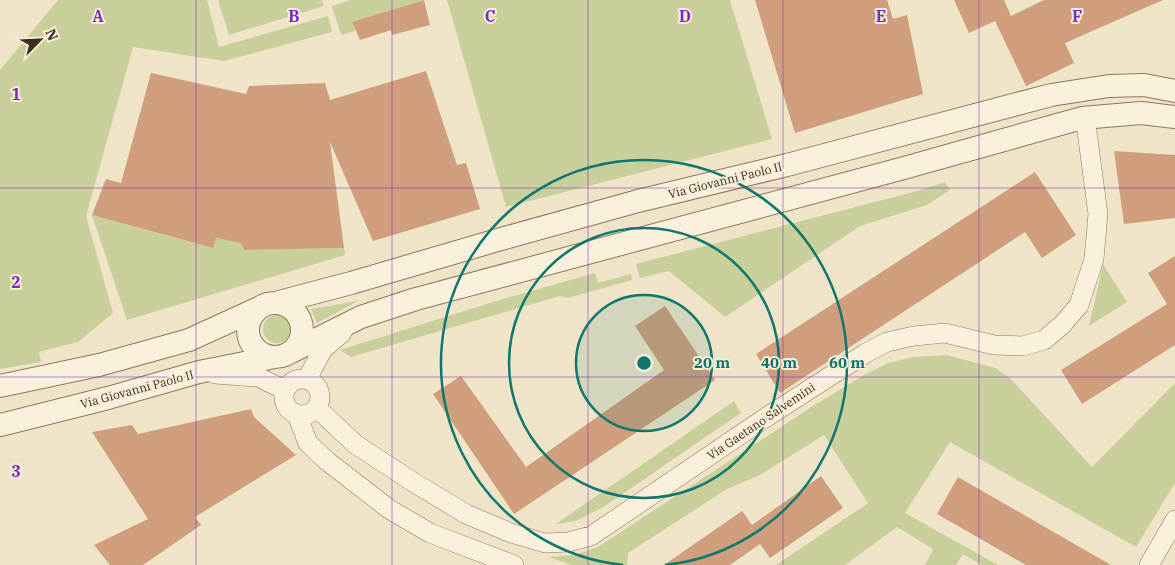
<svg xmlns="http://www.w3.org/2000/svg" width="1175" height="565" viewBox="0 0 1175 565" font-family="'IBM Plex Serif',serif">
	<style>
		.green { fill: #c9cf9b }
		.building { fill: #cf9f7d }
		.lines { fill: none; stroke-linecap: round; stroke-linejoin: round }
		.minor-casing { stroke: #8d765c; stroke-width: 20 }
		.tertiary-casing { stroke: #8d765c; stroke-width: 24 }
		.minor { stroke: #faf1dc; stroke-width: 19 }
		.tertiary { stroke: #faf1dc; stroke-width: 22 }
		.grid { fill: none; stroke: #7b2cbf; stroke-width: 1; stroke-opacity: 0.55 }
		.ring { fill: none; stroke: #0f766e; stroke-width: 2.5 }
		.labels { text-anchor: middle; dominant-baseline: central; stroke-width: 4; stroke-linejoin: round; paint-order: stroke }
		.street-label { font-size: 12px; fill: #3d2e20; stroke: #f7eed8 }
		.grid-label { font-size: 16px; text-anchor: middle; font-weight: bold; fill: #7b2cbf; stroke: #f7eed8; stroke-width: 4; stroke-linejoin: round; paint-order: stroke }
		.centre { fill: #0f766e; stroke: #f7eed8; stroke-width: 2.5 }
		.ring-label { font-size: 15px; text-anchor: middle; font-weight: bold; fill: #0f766e; stroke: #f7eed8; stroke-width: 4; stroke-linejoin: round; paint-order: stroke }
	</style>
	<rect width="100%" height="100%" fill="#f0e4c8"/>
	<path class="green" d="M 58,0 L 207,0 L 219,47 L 328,16 L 332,32 L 224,61 L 133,47 L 86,216 L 113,313 L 78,342 L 39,352 L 41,362 L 0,369 L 0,70 Z
		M 218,0 L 322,0 L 324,6 L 229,35 Z
		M 351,0 L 424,0 L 353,22 L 355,31 L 341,35 L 332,6 Z
		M 447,0 L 730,0 L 772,139 L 506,207 Z
		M 945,182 L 950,190 L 927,205 L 860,226 L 725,317 L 669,271 L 640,278 L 636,264 L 917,191 Z
		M 92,215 L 212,248 L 216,238 L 241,243 L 244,250 L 344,248 L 345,255 L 127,320 Z
		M 1103,264 L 1127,302 L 1089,326 Z
		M 595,273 L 598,283 L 631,274 L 632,280 L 568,298 L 560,296 L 351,357 L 340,350 L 493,302 Z
		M 358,301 L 317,323 L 311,309 Z
		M263 329a14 14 0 1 1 28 0a14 14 0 1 1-28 0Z
		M 947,355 L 995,368 L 1010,378 L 1092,467 L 1175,383 L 1175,483 L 1136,547 L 950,442 L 905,513 L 998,565 L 982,565 L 963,554 L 956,565 L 925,565 L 933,549 L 897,527 L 845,565 L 776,565 L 868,503 L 824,435 L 760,475 L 727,489 L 628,553 L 627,565 L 572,565 L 548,557 L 573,555 L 598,547 L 813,406 L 862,376 L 888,363 L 913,357 Z
		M 734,401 L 741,413 L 605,506 L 576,521 L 556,524 Z"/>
	<path class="building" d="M 424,0 L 430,25 L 392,35 L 391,30 L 360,40 L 352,22 Z
		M 755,0 L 887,0 L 893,19 L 907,15 L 923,94 L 795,133 Z
		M 954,0 L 1004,0 L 1011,16 L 1044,0 L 1163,0 L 1065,43 L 1074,63 L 1026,86 L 995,21 L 969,33 Z
		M 426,71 L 457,165 L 466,163 L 480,209 L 373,241 L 330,142 L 344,248 L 244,250 L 241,243 L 216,238 L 213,248 L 92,215 L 106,179 L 121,183 L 151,73 L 246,94 L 249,86 L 325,83 L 330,100 Z
		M 1114,151 L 1175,155 L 1175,218 L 1124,224 Z
		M 1035,172 L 1076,235 L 1042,258 L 1025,232 L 780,393 L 756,354 Z
		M 1175,256 L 1175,345 L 1082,404 L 1061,370 L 1167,304 L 1148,273 Z
		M 665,306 L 715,380 L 514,514 L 433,394 L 461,376 L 526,467 L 664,370 L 635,326 Z
		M 251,409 L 254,417 L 296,455 L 195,517 L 201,525 L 143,565 L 110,565 L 94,545 L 148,519 L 92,432 L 132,425 L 138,434 Z
		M 821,476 L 843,508 L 770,558 L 760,544 L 730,565 L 664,565 L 742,511 L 752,525 Z
		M 958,477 L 1111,565 L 1026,565 L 937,514 Z"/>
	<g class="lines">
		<g class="minor-casing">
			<path id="minor" d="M 215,374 L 258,377 L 285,390
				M284 397a18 18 0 1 1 36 0a18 18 0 1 1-36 0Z
				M 307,379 L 323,349 L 342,333
				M 317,408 L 355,444 L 413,482 L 466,514 L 511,533 L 545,543 L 568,542 L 591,536 L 765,418 L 866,353 L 887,342 L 914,336 L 945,333 L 994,345 L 1023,346 L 1044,340 L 1063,324 L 1079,305 L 1094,259 L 1098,214 L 1085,117
				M 297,415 L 308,443 L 327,461 L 389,509 L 430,533 L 514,565
				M 1149,565 L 1175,520"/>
		</g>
		<g class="tertiary-casing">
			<path id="tertiary" d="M 279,302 L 351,283 L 501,239 L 638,201 L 787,165 L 1051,95 L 1109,86 L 1144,85 L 1175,91
				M248 330a27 27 0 1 1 54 0a27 27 0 1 1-54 0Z
				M 291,352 L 361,317 L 416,299 L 904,168 L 1082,118 L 1141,113 L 1175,117
				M 0,386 L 99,365 L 189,340 L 259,308
				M 0,425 L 108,398 L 199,372 L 275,357"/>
		</g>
		<use href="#minor" class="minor"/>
		<use href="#tertiary" class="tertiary"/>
	</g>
	<path class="grid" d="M 196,0 L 196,565M 392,0 L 392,565M 588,0 L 588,565M 783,0 L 783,565M 979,0 L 979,565M 0,188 L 1175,188M 0,377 L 1175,377"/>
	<circle cx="644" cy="363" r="68" fill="#0f766e" fill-opacity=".12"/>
	<g class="ring">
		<circle cx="644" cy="363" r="68"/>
		<circle cx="644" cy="363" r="135"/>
		<path d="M623 565A203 203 0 1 1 665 565"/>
	</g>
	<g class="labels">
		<g class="street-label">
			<text transform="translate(725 180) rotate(-14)">Via Giovanni Paolo II</text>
			<text transform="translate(137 389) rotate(-15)">Via Giovanni Paolo II</text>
			<text transform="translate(761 421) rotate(-34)">Via Gaetano Salvemini</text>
		</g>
	</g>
	<g class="grid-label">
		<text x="98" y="22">A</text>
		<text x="294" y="22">B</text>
		<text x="490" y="22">C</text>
		<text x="685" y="22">D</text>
		<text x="881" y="22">E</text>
		<text x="1077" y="22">F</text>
		<text x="16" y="100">1</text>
		<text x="16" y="288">2</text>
		<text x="16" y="477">3</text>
	</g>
	<circle cx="644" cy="363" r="8" class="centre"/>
	<g class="ring-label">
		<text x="712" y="368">20 m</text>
		<text x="779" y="368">40 m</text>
		<text x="847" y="368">60 m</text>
	</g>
	<g transform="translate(40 40) rotate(66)" stroke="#f7eed8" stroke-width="4" paint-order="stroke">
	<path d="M0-4L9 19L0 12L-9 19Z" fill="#3d2e20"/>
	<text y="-8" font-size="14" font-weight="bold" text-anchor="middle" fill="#3d2e20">N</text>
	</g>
</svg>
